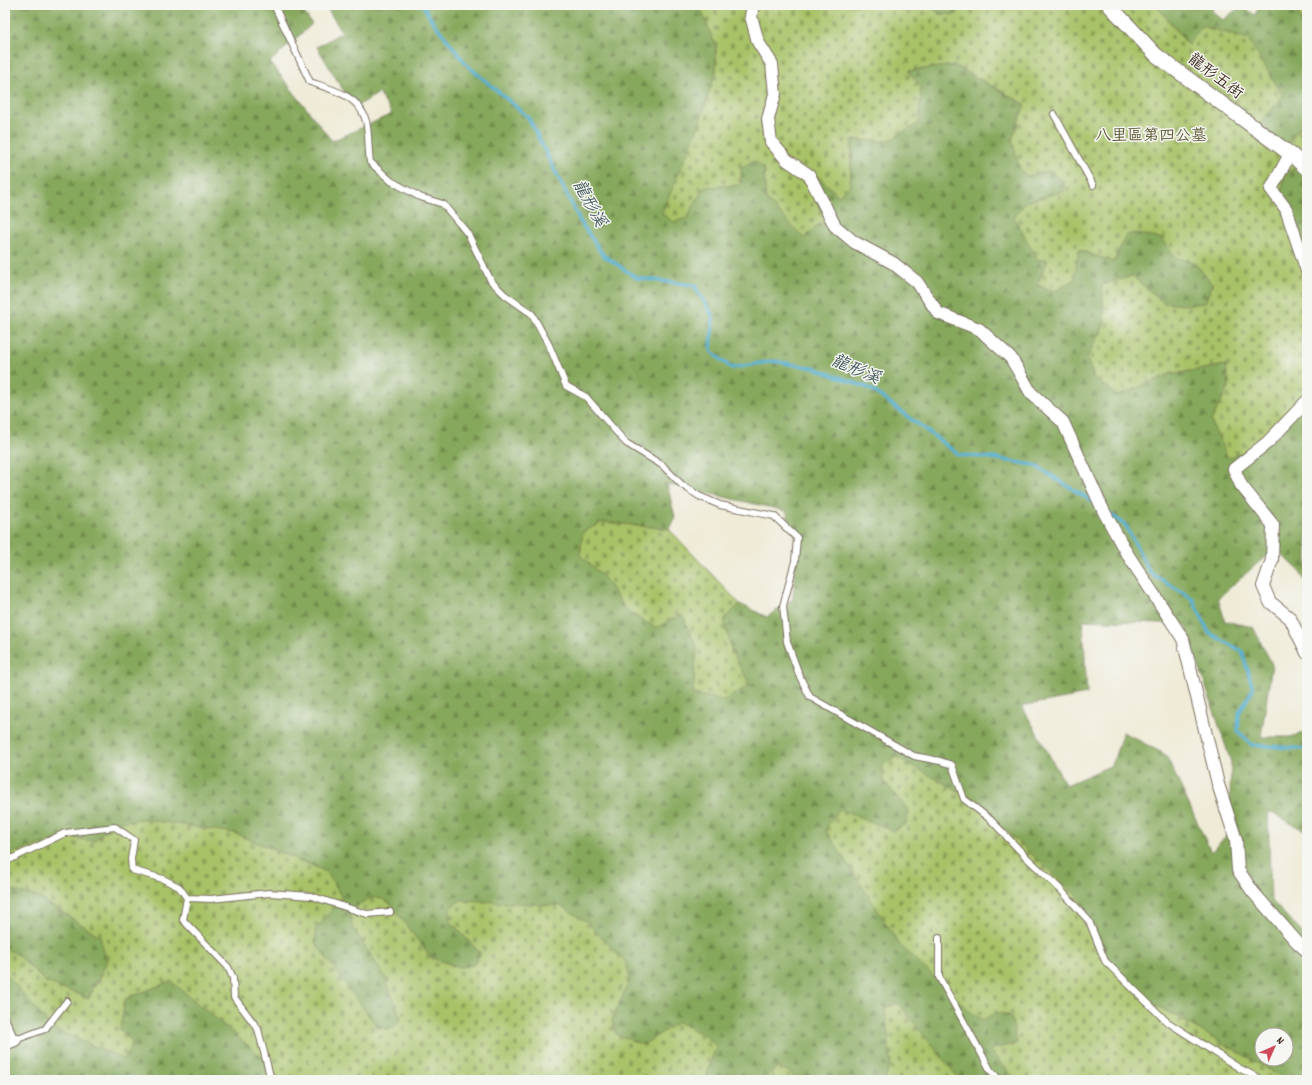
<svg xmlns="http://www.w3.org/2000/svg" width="1312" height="1085" viewBox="0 0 1312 1085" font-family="Dekko,'LXGW WenKai TC',sans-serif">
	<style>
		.forest { fill: url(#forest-firs); stroke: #60693d; fill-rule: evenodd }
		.cemetery { fill: url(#cemetery-stones); stroke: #727643 }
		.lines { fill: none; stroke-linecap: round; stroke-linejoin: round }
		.stream { stroke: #4eaccd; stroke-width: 3.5 }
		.service-casing { stroke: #7a6e5f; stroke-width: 8 }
		.minor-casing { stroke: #7a6e5f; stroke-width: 14 }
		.tertiary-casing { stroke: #7a6e5f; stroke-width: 16 }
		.service { stroke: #fff; stroke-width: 6 }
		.minor { stroke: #fff; stroke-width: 12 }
		.tertiary { stroke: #fff; stroke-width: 14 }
		.labels { text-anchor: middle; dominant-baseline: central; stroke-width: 3; stroke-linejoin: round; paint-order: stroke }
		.street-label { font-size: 16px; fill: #3b2a1e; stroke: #f6f6f2 }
		.park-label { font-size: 16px; fill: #5c5834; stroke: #f6f6f2 }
		.water-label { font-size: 17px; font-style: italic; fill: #42585b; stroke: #f6f6f2 }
	</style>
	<defs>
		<pattern id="forest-firs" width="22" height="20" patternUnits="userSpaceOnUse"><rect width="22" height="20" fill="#86a85c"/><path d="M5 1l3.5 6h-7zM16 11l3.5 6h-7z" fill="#6f894b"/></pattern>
		<pattern id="cemetery-stones" width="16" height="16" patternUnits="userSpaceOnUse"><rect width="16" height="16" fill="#a8c268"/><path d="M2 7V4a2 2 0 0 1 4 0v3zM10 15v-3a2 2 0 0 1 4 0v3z" fill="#8a9e55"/></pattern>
	</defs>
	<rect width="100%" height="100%" fill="#f6f6f2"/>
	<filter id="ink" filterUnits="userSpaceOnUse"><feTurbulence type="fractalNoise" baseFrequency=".025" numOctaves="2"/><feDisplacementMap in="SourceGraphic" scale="8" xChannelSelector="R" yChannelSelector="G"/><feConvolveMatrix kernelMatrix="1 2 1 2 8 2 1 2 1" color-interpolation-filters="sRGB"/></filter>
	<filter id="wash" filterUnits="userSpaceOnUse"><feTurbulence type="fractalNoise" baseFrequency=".012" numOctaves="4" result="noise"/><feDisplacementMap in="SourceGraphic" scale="16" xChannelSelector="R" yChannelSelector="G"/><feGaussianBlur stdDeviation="0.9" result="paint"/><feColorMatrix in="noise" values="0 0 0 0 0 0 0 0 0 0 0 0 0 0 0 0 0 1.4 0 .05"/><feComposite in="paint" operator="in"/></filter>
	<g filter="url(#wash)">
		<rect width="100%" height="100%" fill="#efebd7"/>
		<path class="forest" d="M 5,5 L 299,5 L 312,24 L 270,62 L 332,141 L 392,114 L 379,93 L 354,108 L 317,47 L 342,32 L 325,5 L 697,5 L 701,10 L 716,46 L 716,72 L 697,130 L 686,218 L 704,187 L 740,185 L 741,168 L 753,160 L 764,168 L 766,199 L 807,177 L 812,171 L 839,195 L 850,185 L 852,140 L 888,141 L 908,71 L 954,65 L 1025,105 L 1012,140 L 1027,176 L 1048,170 L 1064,181 L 1064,191 L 1026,202 L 1048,260 L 1037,285 L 1079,250 L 1114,262 L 1125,236 L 1134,233 L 1163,239 L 1174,257 L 1194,262 L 1212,284 L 1205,303 L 1184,305 L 1164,303 L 1132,276 L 1102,285 L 1105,323 L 1087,358 L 1118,396 L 1167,375 L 1226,365 L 1229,386 L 1211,421 L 1258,447 L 1307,395 L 1307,586 L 1300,571 L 1279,552 L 1266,556 L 1218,598 L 1225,621 L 1253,627 L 1272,664 L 1261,737 L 1290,737 L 1307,732 L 1307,832 L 1268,811 L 1271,900 L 1307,938 L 1307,1080 L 1287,1080 L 1142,997 L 1093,942 L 1081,900 L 883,780 L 909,811 L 906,824 L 893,831 L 840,809 L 997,1012 L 1011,1016 L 1017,1043 L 990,1050 L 1015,1080 L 960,1080 L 897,1003 L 885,1008 L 891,1062 L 885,1080 L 795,1080 L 791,1073 L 768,1076 L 767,1080 L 709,1080 L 707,1073 L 716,1046 L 704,1035 L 678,1023 L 643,1045 L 616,1034 L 612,1020 L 630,979 L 451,922 L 481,954 L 473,965 L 459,967 L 431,958 L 388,901 L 353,928 L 385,977 L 401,1019 L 392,1029 L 377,1028 L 316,944 L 315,930 L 342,898 L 327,872 L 234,833 L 115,822 L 94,841 L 65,837 L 5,860 ZM 667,484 L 786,511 L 796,538 L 793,599 L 767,617 L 740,604 L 723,619 L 732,652 L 750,685 L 693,694 L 697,647 L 681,613 L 656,628 L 627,611 L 603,576 L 580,555 L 603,522 L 669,529 L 675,517 ZM 1083,620 L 1185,624 L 1231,762 L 1229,833 L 1211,852 L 1166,755 L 1123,732 L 1112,765 L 1066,785 L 1022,706 L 1087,694 ZM 1262,1035 L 1286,1035 L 1286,1059 L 1262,1059 Z
			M 928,5 L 954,5 L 955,15 L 940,14 Z
			M 1156,5 L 1219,5 L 1211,10 L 1223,20 L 1241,6 L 1255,15 L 1260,5 L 1298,5 L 1299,16 L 1307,36 L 1307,126 L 1300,127 L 1286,146 C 1238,105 1196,55 1156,5 Z
			M 1302,163 L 1307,164 L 1307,256 L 1281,195 L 1285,174 Z
			M 5,888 L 38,897 L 100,936 L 107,962 L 88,998 L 46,982 L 14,952 L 5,950 Z
			M 5,973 L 52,1028 L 120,1030 L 125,999 L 171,981 L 270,1063 L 276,1080 L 5,1080 Z"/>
		<path class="cemetery" d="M 697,5 L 928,5 L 940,14 L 955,15 L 954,5 L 1156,5 L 1188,45 L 1201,26 L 1248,39 L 1283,96 L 1260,123 L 1286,146 L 1300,127 L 1307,126 L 1307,164 L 1302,163 L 1285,174 L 1281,195 L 1305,240 L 1307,256 L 1307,395 L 1258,447 L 1228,458 L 1211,421 L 1229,386 L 1226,365 L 1167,375 L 1118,396 L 1093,377 L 1087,358 L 1105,323 L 1102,285 L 1132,276 L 1164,303 L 1184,305 L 1205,303 L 1212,284 L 1194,262 L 1174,257 L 1163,239 L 1134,233 L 1125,236 L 1114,262 L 1079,250 L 1074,280 L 1055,291 L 1037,285 L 1048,260 L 1038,260 L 1014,217 L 1026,202 L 1064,191 L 1064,181 L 1048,171 L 1027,176 L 1020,169 L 1012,140 L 1025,104 L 954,65 L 908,71 L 921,87 L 919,123 L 888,141 L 852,140 L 850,185 L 839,196 L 812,171 L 807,177 L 824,220 L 804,238 L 766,199 L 764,168 L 753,160 L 741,168 L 741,185 L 704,187 L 687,218 L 673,222 L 662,213 L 697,130 L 716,72 L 716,46 L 701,10 Z
			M 1298,5 L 1307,5 L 1307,36 L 1299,16 Z
			M 603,522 L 669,529 L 740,604 L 724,619 L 732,652 L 750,685 L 724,700 L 693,694 L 697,647 L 681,614 L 656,628 L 627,611 L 603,576 L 580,555 L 583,532 Z
			M 896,757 L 971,798 L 1081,900 L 1093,942 L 1142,997 L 1287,1080 L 1015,1080 L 990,1050 L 1017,1043 L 1011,1016 L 997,1012 L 983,1020 L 971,1012 L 900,945 L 825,829 L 840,809 L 893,831 L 906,824 L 909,811 L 883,780 L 883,765 Z
			M 143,819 L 234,833 L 327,872 L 342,898 L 315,930 L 316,944 L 378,1028 L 392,1029 L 401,1019 L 385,977 L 353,928 L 350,914 L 361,903 L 373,897 L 388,901 L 431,958 L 459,967 L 473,965 L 481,954 L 451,922 L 450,908 L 461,900 L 561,906 L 587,922 L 626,963 L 630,979 L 612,1020 L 616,1034 L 643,1045 L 678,1022 L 704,1035 L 716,1046 L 707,1073 L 709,1080 L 276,1080 L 269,1063 L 171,981 L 125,999 L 120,1030 L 134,1043 L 124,1059 L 52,1028 L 5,973 L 5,950 L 14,952 L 46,982 L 89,998 L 107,962 L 100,936 L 38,897 L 5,888 L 5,860 L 12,853 L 65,837 L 94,841 L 115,822 Z
			M 898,1003 L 960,1080 L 885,1080 L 891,1062 L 885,1008 Z
			M 778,1067 L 791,1073 L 795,1080 L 767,1080 L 767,1076 Z"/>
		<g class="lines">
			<path class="stream" d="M 423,5 L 431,19 L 468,66 L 528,117 L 580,221 L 603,255 L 637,278 L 694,285 L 713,316 L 711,351 L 731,368 L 773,361 L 814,368 L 871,389 L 959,455 L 992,458 L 1034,465 L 1095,503
				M 1110,514 L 1126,526 L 1150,573 L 1192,598 L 1209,633 L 1242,651 L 1253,689 L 1239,713 L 1238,731 L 1252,745 L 1307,749
				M 112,1076 L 147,1080"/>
		</g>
	</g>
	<g filter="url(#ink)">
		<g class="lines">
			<g class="service-casing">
				<path id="service" d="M 274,5 L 310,82 C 333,90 359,95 366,121 C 369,132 368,150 370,162 L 391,181 L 420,197 L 443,204 L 468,234 L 491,281 L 505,295 L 532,314 L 549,345 L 566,386 L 586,397 L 626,443 L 662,465 L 682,485 L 699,496 L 720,505 L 774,516 L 797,538 L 795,561 L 783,606 L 787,642 L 800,677 L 810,697 L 914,756 L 940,761 L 952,765 L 964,799 L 991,820 L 1026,857 L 1060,889 L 1089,921 L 1105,961 L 1166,1021 L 1239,1068 L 1262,1080
					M 1054,114 L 1093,185
					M 5,862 L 65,833 L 115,827 L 134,840 L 131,859 L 132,870 L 163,879 L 179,887 L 187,898 L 183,920 L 228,967 L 233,978 L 234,997 L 258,1029 L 271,1080
					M 187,898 L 211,899 L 269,893 L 311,896 L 367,914 L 390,912
					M 939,938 L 939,977 L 991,1071 L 1000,1080
					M 5,1018 L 15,1040 L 45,1029 L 67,1001"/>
			</g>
			<g class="minor-casing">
				<path id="minor" d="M 753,5 L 751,16 L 758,42 L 772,64 L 775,94 L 768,119 L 771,142 L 787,160 L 809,175 L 835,226 L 854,242 L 893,263 L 917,282 L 938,313 L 979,329 L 1011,358 L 1031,393 L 1063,422 L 1104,512 L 1126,552 L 1183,639 L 1218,784 L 1236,840 L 1238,870 L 1253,892 L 1297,942 L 1307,951
					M 1290,154 L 1271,189 L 1286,209 L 1307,271
					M 1307,401 L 1268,442 L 1234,469 L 1241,485 L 1273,525 L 1272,560 L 1263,586 L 1270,602 L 1290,618 L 1307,653
					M 5,1044 L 15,1040"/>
			</g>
			<g class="tertiary-casing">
				<path id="tertiary" d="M 1109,5 L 1156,55 L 1293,156 L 1307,169"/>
			</g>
			<use href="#service" class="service"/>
			<use href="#minor" class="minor"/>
			<use href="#tertiary" class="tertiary"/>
		</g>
	</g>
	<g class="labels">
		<g class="street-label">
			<text transform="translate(1215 77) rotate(37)">龍形五街</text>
		</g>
		<g class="park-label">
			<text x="1151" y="136">八里區第四公墓</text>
		</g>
		<g class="water-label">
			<text transform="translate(588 204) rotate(61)">龍形溪</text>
			<text transform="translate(855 371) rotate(23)">龍形溪</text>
		</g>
	</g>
	<rect width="1312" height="1085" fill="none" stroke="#f6f6f2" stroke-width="20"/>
	<g transform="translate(1274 1047) rotate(45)"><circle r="19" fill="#f6f6f2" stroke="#aba49d"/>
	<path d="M0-3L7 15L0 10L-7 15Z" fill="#d1495b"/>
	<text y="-6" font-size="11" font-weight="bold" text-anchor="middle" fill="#3b2a1e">N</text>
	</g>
</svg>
